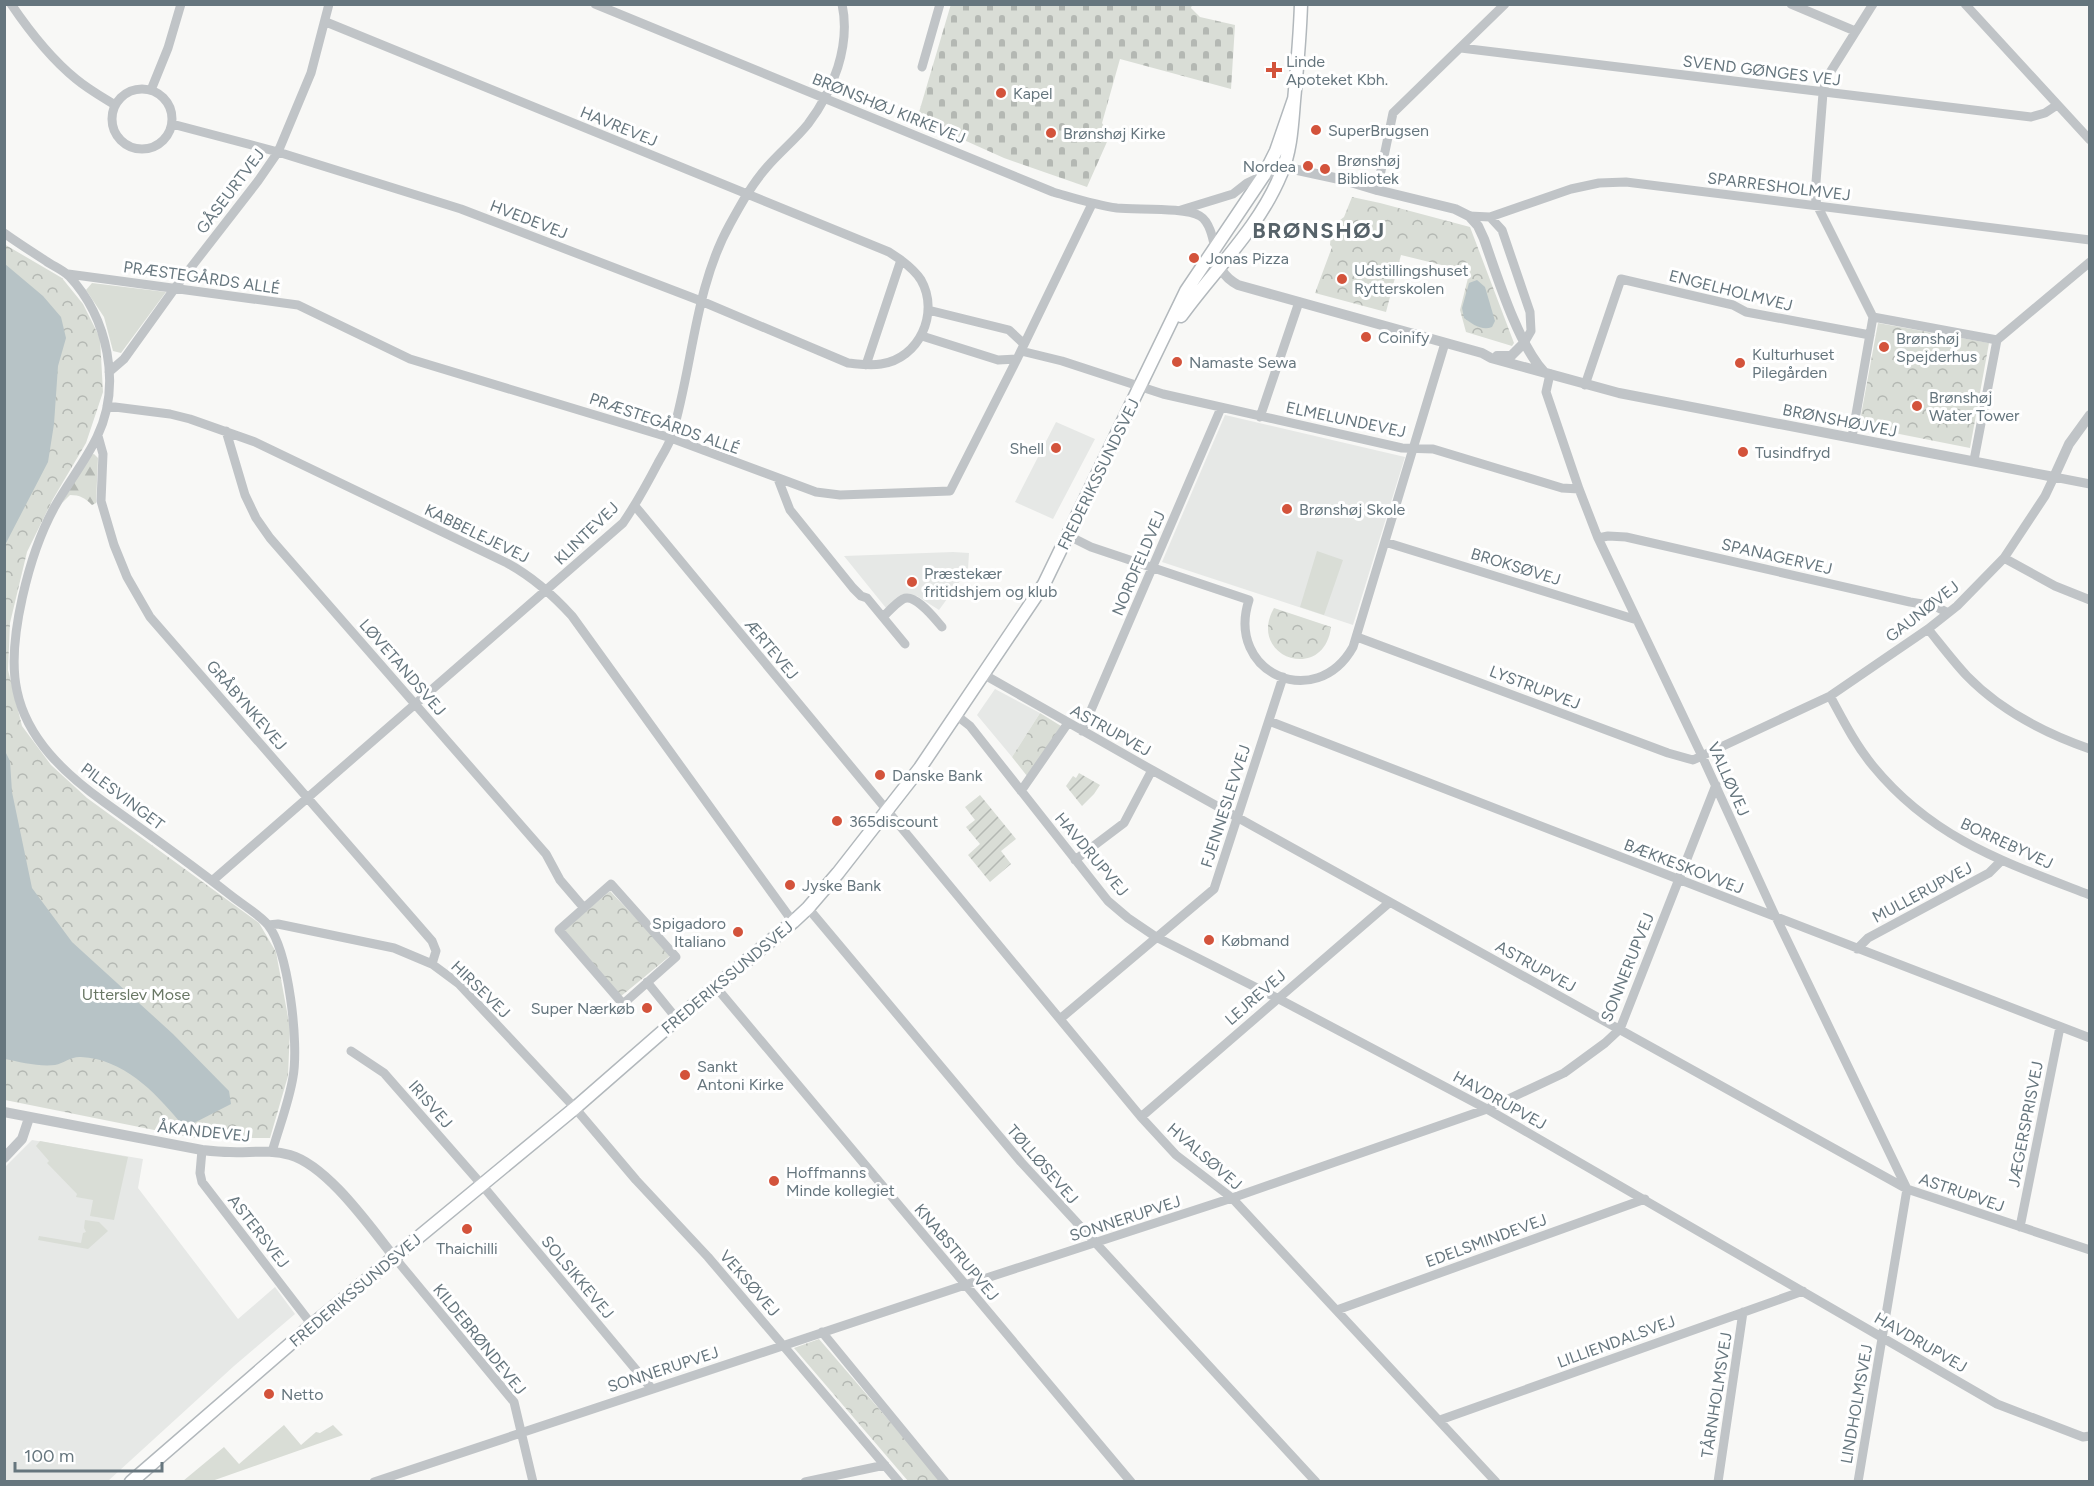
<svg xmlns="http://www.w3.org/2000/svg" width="2094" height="1486" font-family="Figtree,sans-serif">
<defs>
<pattern id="forest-firs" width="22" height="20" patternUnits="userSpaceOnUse" patternTransform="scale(1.5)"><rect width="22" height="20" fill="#d9ddd6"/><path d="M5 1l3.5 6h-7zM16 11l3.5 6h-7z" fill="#b4b8b3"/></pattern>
<pattern id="cemetery-stones" width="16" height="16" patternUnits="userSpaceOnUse" patternTransform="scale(1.5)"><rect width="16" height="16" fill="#d9ddd6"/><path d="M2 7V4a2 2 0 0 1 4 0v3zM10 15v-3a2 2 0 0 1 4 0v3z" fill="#b4b8b3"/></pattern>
<pattern id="park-crowns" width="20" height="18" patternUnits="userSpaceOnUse" patternTransform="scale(1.5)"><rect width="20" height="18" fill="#d9ddd6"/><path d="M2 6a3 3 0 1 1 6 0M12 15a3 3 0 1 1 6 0" fill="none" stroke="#b4b8b3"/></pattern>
<pattern id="garden-furrows" width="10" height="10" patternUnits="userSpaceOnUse" patternTransform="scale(1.5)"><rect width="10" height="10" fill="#d9ddd6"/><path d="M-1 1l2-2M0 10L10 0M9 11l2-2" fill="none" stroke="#b4b8b3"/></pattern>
</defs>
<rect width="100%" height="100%" fill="#f8f8f6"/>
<path fill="#e6e8e6" d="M1225 415 1405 457 1353 625 1162 562Z
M1056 422 1095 439 1053 519 1015 502Z
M953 552 969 553 968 570 939 610 917 596 905 594 886 608 844 556Z
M995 689 1040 713 1012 757 977 715Z
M32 1140 143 1159 138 1188 238 1319 275 1287 295 1314 234 1366 108 1481 5 1482V1167Z"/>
<path fill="#d9ddd6" d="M92 283 166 292 121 353 113 351 104 317 86 290Z
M1317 551 1343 560 1324 615 1300 607Z
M40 1141 128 1157 114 1220 90 1216 93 1200 76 1197 77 1194 47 1163 49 1161 36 1146Z
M85 1220 99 1222 108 1231 88 1249 38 1240 39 1236 81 1243 83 1233 86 1232 84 1228Z
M284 1425 301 1445 316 1432 320 1433 333 1425 343 1435 212 1481H183L224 1447 239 1464Z"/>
<path fill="url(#forest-firs)" d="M94 454 98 458 96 503 92 505C85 498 80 495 70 495L62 503 90 455Z"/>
<path fill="url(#cemetery-stones)" d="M951 4 1192 5 1191 8 1200 17 1235 25 1231 89 1120 59 1102 123 1110 135 1087 187 1004 158 917 119Z"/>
<path fill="url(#park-crowns)" d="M1352 197 1380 203 1470 227 1514 343 1512 346 1466 332 1460 310 1468 278 1464 271 1462 270 1401 255 1386 312 1315 293 1332 247 1330 245 1331 233 1335 224 1344 217Z
M4 244 62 278 83 304 100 338 103 392 86 443 53 499 27 552 10 623 8 670 22 726 51 765 87 798 259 923 276 952 290 1028 288 1076 270 1138H194L5 1100Z
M1878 323 1989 343 1970 448 1859 426Z
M1274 608 1331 627C1324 684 1246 657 1274 608Z
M1040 713 1061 726 1027 776 1012 757Z
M610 891 671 955 620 997 564 930Z
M819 1339 941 1481H908L794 1348Z"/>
<path fill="url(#garden-furrows)" d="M1079 773 1100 785 1094 794 1082 806 1066 786 1073 776 1076 778Z
M980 795 1016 839 1001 851 1011 864 990 882 968 855 980 844 966 827 975 820 965 807Z"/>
<path fill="#b7c3c6" d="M5 264 43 296 61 317 66 338 58 366 54 424 48 462 5 545Z
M1477 280 1485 287 1495 321 1492 327C1482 331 1472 324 1464 318L1462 308 1469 283Z
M4 749 10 761 12 792 32 888 72 942 173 1034 229 1091 231 1104 194 1123 179 1121C154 1091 123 1059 81 1057 72 1056 64 1063 55 1065 39 1067 20 1062 5 1059Z"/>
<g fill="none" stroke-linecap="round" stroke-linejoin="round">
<g stroke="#b2b8bc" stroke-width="15">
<path id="secondary" d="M1181 316C1214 270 1259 228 1281 174 1291 151 1292 125 1294 101 1297 69 1300 37 1301 4
M131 1482 312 1325 575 1108 677 1019 793 922 808 908 838 873 920 768 1044 584 1186 291 1264 175 1276 151 1294 99"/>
</g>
<path stroke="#c0c4c7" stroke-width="9" d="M11 4C30 32 50 58 76 79 88 89 102 97 115 105
M595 4 1053 192C1074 198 1095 205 1117 208 1136 210 1186 207 1200 216 1210 222 1213 239 1215 249
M1791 4 1855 31
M1965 4 2090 140
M326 22 889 252 901 260
M1461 48 2031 117 2045 113 2057 105
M922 67 940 4
M112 119a30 30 0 1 1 60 0a30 30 0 1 1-60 0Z
M151 90 168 48 181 4
M172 124 278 152 461 209 701 301 848 363C859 364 870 366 881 364 919 359 940 313 921 280 916 272 909 266 901 260L866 365
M1377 190 1393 113 1505 4
M1181 210 1233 194 1247 183 1262 176
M1469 216 1490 217 1571 189 1599 183 1626 182 2090 240
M1490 217 1502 230 1530 312 1531 331 1524 343
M4 233C18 243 32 252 46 261 53 266 63 270 69 276 108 318 122 385 97 437 85 462 67 484 54 508 30 552 6 641 17 691 27 739 65 774 104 802 146 832 188 862 229 894 240 903 260 915 268 925 289 952 299 1044 293 1077 289 1102 279 1127 272 1152
M68 274 298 305 410 359 671 438 816 492 840 495 950 491 1017 359 1092 204
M928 310 1009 330 1024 344
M1873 317 1997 340
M922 336 998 360 1017 359
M1021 351 1062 361 1163 394 1402 448 1433 449 1562 488 1579 489
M109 372 124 359 175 288 258 181 278 152 311 73 329 4
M1550 374 1546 392 1579 489 1598 538 1702 756 1773 911 1907 1189 1858 1482
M1585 385 1621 279 1733 305 1746 312 1870 335
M107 406 170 414 190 419 255 442 507 563C533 577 552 594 572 616L793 922
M1260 417 1299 302
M226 431 245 495 256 518 270 538 546 854 560 880 584 908
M98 436 103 454 101 501 114 545 127 577 150 617 432 941 436 951 432 964
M1852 437 1873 317 1817 205 1815 195 1823 93 1826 79 1873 4
M1974 460 1997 340 2090 262
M778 479 790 510 853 588 861 596 867 598 905 644
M635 506 1141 1117 1176 1155 1232 1198 1496 1482
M1069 536 1091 547 1249 600C1225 673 1316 713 1353 647L1445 343
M1598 538 1608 536 1626 537 1910 602 1935 606 1948 613
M1385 542 1637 620
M2004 558 2055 586 2090 600
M884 616C889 611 896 603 903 599 915 593 934 618 942 627
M1928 629C1941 645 1953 661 1967 676 2001 711 2044 733 2090 749
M1357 637 1668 753 1693 760 1830 696 1928 629 1957 606 2004 558 2045 496 2054 477 2090 484
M983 674 1152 770 1907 1189 2090 1250
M1830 696C1843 720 1855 744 1873 766 1933 839 2004 862 2090 895
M956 715 970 726 1108 901 1128 918 1156 937 1277 998 1487 1109 1997 1404 2083 1437 2090 1436
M1269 721 2090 1038
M1082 731 1221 408
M1021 791 1068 723
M1075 860 1124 823 1152 770
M212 881 623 523C636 504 647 484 658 463 663 454 669 445 672 435 693 366 694 289 730 224 741 204 752 184 767 167 780 152 796 139 808 124 833 91 851 46 842 4
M611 884 676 957 623 1004 559 930Z
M808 908 1021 1162 1316 1482
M268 925 278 924 394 948 432 964 459 984 575 1108 636 1180 708 1257 899 1482
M1857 949 1868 938 1989 873 2001 861
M647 982 677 1019
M715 986 1131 1482
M1060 1019 1214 889 1283 677
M351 1051 384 1073 482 1185 652 1389
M1141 1117 1390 902
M202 1150 200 1173 202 1182 312 1325
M2020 1227 2060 1027
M395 1258 514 1402 533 1482
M1337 1310 1645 1199
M822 1332 945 1482
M1440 1420 1803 1291
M374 1482 965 1285 1232 1198 1487 1109 1564 1073 1605 1043 1620 1029 1716 785
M805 1482 885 1465
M1718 1482 1743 1312"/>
<path stroke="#c0c4c7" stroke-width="10" d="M1264 175 1293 169 1344 180 1377 190 1455 209 1469 216 1478 226 1484 239C1497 276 1518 344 1544 372
M1215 249C1218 266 1222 276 1238 285L1439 341 1482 353 1491 358 1619 393 2054 477 2069 444 2090 415
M1497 356H1511L1524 343
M4 1112 202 1150C211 1151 220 1152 230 1152 249 1153 270 1149 290 1155 328 1166 370 1227 395 1258
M4 1158 22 1139 29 1118"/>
<use href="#secondary" stroke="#fff" stroke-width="12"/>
</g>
<g fill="#d3533b" stroke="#fff" stroke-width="2">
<path d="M1271 61h6v6h6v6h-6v6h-6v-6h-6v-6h6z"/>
<circle cx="1001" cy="93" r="6"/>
<circle cx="1316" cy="130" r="6"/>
<circle cx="1051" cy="133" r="6"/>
<circle cx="1308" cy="166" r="6"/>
<circle cx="1325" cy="169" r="6"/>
<circle cx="1194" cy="258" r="6"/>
<circle cx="1342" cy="279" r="6"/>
<circle cx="1366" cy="337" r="6"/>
<circle cx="1884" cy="347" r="6"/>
<circle cx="1177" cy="362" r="6"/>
<circle cx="1740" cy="363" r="6"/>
<circle cx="1917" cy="406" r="6"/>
<circle cx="1056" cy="448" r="6"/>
<circle cx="1743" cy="452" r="6"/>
<circle cx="1287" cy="509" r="6"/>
<circle cx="912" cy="582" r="6"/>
<circle cx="880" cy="775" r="6"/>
<circle cx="837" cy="821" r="6"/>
<circle cx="790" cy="885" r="6"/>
<circle cx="738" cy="932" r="6"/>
<circle cx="1209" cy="940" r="6"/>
<circle cx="647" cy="1008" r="6"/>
<circle cx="685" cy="1075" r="6"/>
<circle cx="774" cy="1181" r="6"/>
<circle cx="467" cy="1229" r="6"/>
<circle cx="269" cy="1394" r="6"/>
</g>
<g text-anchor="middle" stroke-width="6" stroke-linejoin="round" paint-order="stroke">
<g font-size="16" fill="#66767e" stroke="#fff" text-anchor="start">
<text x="1286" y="67">Linde<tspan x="1286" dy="18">Apoteket Kbh.</tspan></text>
<text x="1013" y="99">Kapel</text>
<text x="1328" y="136">SuperBrugsen</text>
<text x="1063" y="139">Brønshøj Kirke</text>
<text x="1337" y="166">Brønshøj<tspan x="1337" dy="18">Bibliotek</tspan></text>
<text x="1296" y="172" text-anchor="end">Nordea</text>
<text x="1206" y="264">Jonas Pizza</text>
<text x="1354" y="276">Udstillingshuset<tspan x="1354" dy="18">Rytterskolen</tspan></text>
<text x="1378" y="343">Coinify</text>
<text x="1896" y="344">Brønshøj<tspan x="1896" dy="18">Spejderhus</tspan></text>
<text x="1752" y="360">Kulturhuset<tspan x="1752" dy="18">Pilegården</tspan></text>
<text x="1189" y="368">Namaste Sewa</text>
<text x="1929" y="403">Brønshøj<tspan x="1929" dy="18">Water Tower</tspan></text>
<text x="1044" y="454" text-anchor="end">Shell</text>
<text x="1755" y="458">Tusindfryd</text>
<text x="1299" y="515">Brønshøj Skole</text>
<text x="924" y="579">Præstekær<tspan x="924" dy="18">fritidshjem og klub</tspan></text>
<text x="892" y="781">Danske Bank</text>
<text x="849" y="827">365discount</text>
<text x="802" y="891">Jyske Bank</text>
<text x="726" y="929" text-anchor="end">Spigadoro<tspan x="726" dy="18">Italiano</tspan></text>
<text x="1221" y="946">Købmand</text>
<text x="635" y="1014" text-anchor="end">Super Nærkøb</text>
<text x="697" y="1072">Sankt<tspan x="697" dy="18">Antoni Kirke</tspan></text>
<text x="786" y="1178">Hoffmanns<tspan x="786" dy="18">Minde kollegiet</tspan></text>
<text x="467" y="1254" text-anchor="middle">Thaichilli</text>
<text x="281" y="1400">Netto</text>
</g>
<g font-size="16" fill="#66767e" stroke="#fff">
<text transform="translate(1762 70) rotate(7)" y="6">SVEND GØNGES VEJ</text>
<text transform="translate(889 108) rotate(22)" y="6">BRØNSHØJ KIRKEVEJ</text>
<text transform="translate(619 126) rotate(22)" y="6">HAVREVEJ</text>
<text transform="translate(1779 186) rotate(7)" y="6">SPARRESHOLMVEJ</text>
<text transform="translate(230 191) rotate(-53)" y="6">GÅSEURTVEJ</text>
<text transform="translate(529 219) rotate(21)" y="6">HVEDEVEJ</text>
<text transform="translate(202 277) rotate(8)" y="6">PRÆSTEGÅRDS ALLÉ</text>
<text transform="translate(1731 290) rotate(14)" y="6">ENGELHOLMVEJ</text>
<text transform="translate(1346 419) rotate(12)" y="6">ELMELUNDEVEJ</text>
<text transform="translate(1840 420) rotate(11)" y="6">BRØNSHØJVEJ</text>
<text transform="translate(665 423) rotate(19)" y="6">PRÆSTEGÅRDS ALLÉ</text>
<text transform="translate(1098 474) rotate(-64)" y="6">FREDERIKSSUNDSVEJ</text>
<text transform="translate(477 533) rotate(26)" y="6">KABBELEJEVEJ</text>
<text transform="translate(586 533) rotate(-44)" y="6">KLINTEVEJ</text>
<text transform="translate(1777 556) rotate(13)" y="6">SPANAGERVEJ</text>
<text transform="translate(1138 563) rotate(-67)" y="6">NORDFELDVEJ</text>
<text transform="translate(1516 566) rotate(17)" y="6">BROKSØVEJ</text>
<text transform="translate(1922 611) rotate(-38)" y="6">GAUNØVEJ</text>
<text transform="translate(772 649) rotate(50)" y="6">ÆRTEVEJ</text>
<text transform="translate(403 667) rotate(49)" y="6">LØVETANDSVEJ</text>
<text transform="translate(1535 687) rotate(21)" y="6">LYSTRUPVEJ</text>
<text transform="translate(247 705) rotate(49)" y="6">GRÅBYNKEVEJ</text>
<text transform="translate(1111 730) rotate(29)" y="6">ASTRUPVEJ</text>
<text transform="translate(1729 779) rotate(66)" y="6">VALLØVEJ</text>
<text transform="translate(123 796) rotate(37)" y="6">PILESVINGET</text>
<text transform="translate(1225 806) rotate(-72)" y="6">FJENNESLEVVEJ</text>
<text transform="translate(2007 843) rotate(25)" y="6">BORREBYVEJ</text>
<text transform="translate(1092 854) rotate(50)" y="6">HAVDRUPVEJ</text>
<text transform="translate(1684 866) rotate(21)" y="6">BÆKKESKOVVEJ</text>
<text transform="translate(1922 892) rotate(-28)" y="6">MULLERUPVEJ</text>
<text transform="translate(1536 966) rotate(29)" y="6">ASTRUPVEJ</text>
<text transform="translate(1627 967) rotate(-68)" y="6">SONNERUPVEJ</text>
<text transform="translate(727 977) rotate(-40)" y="6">FREDERIKSSUNDSVEJ</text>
<text transform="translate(481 989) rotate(44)" y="6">HIRSEVEJ</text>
<text transform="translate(1255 997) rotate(-41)" y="6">LEJREVEJ</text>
<text transform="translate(1500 1100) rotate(29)" y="6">HAVDRUPVEJ</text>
<text transform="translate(431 1104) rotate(49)" y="6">IRISVEJ</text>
<text transform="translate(2025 1124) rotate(-79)" y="6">JÆGERSPRISVEJ</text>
<text transform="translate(204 1131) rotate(6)" y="6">ÅKANDEVEJ</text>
<text transform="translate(1205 1156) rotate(41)" y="6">HVALSØVEJ</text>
<text transform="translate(1043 1164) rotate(49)" y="6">TØLLØSEVEJ</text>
<text transform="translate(1962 1192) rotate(19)" y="6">ASTRUPVEJ</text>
<text transform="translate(1125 1218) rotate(-18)" y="6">SONNERUPVEJ</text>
<text transform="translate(259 1231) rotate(52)" y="6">ASTERSVEJ</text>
<text transform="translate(1486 1240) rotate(-20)" y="6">EDELSMINDEVEJ</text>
<text transform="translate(957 1252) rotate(50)" y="6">KNABSTRUPVEJ</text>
<text transform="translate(578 1277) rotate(50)" y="6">SOLSIKKEVEJ</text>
<text transform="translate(750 1283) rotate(49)" y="6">VEKSØVEJ</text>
<text transform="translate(355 1290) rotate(-40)" y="6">FREDERIKSSUNDSVEJ</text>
<text transform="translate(480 1339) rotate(51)" y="6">KILDEBRØNDEVEJ</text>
<text transform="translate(1616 1341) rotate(-20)" y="6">LILLIENDALSVEJ</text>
<text transform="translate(1921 1342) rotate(30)" y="6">HAVDRUPVEJ</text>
<text transform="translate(663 1369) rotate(-18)" y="6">SONNERUPVEJ</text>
<text transform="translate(1716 1395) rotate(-81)" y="6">TÅRNHOLMSVEJ</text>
<text transform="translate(1856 1404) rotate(-80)" y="6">LINDHOLMSVEJ</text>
</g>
<g font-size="16" fill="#697764" stroke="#fff">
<text x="136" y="1000">Utterslev Mose</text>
</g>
<g font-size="22" font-weight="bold" letter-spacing="1.5" fill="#57636a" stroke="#fff">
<text x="1319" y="238">BRØNSHØJ</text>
</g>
</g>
<rect width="2094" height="1486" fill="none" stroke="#66767e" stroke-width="12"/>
<path d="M15 1462v9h147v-9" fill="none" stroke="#66767e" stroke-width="3"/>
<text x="24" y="1462" font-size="18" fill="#66767e" stroke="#ffffff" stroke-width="4.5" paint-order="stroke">100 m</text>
</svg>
